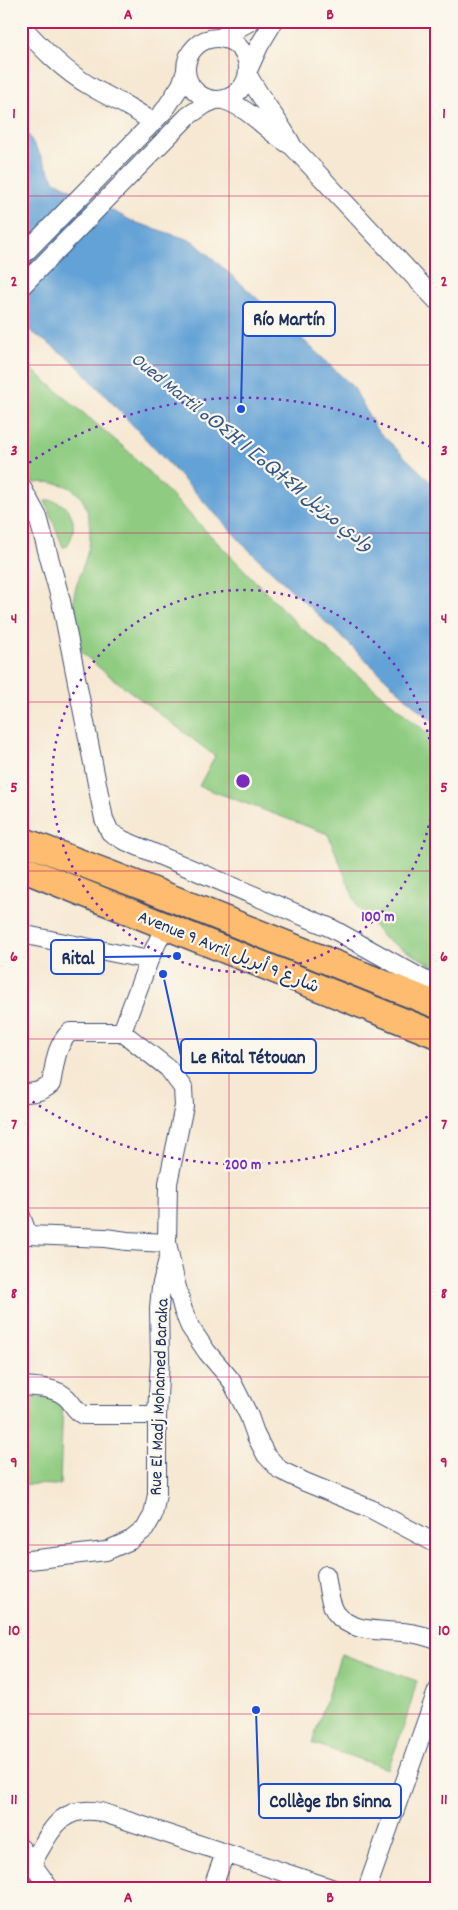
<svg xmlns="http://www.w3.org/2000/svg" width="458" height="1910" font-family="Dekko,'Playpen Sans Arabic','Noto Sans Tifinagh',sans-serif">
<rect width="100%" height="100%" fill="#fbf7ec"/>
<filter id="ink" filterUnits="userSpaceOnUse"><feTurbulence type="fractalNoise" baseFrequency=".02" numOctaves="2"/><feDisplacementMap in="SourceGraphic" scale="10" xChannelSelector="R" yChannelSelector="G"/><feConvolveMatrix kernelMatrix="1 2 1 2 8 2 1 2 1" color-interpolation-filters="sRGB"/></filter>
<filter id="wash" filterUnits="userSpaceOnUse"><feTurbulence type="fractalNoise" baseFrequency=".0096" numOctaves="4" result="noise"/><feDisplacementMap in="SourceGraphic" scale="20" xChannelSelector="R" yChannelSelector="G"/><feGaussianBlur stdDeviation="1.12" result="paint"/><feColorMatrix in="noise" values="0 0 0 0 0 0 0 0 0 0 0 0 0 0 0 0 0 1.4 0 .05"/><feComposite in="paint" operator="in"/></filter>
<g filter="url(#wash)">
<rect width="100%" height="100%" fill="#f6e8d2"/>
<path fill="#8fcc81" stroke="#557e70" d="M21 360 128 451 300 627 437 741V968L385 939 358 908 328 834 199 786 215 756 102 670 81 652C78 637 73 621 73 606 73 587 84 568 88 550 91 540 90 529 89 519 84 487 62 480 33 483L21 465Z
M48 500C73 502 80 527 67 546L63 547 45 501Z
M21 1397 63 1398 60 1485 21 1484Z
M341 1654 417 1681 405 1723 388 1769 312 1743Z"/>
<path fill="#64a2d6" stroke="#40689a" d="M21 128 25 129 55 181 134 222 193 241 296 333 354 388 376 429 437 488V724L419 710 248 549 74 362 21 324Z"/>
</g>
<g filter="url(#ink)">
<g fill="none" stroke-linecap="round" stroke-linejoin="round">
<g stroke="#3c4b6f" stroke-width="20">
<path id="minor" d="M21 25C42 49 63 70 90 86 111 99 134 107 153 123
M220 38 251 21
M186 69a31 31 0 1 1 62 0a31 31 0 1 1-62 0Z
M249 68 259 46 274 21
M248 75C261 100 280 121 293 147L437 301
M223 100C251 108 267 133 292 146
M21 257 164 111 181 85 186 71
M21 287 188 116 206 104 215 100
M21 486 38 517 61 601 104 819 110 832 123 840 331 928 437 987
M165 926 149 960 122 1032 168 1068 183 1088 184 1106 168 1183 167 1243 175 1280 183 1310 190 1327 207 1352 231 1380 249 1416 256 1436 266 1455 280 1470 305 1482 371 1509 437 1544
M21 934 149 960
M21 1093C33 1093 42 1092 51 1084 55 1065 55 1046 70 1032H122
M21 1216 28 1235 105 1238 127 1241 167 1243
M21 1386C36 1387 56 1387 67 1398 73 1404 75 1411 83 1415H157
M21 1561 106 1551 131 1540 145 1529 153 1515 157 1494V1415L160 1359 159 1308 161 1287 168 1259
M326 1575C328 1587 329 1602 336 1613 352 1635 387 1629 410 1633 419 1634 428 1637 437 1640
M21 1848 50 1889
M32 1863C51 1832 59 1804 101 1812L334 1889
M212 1889 224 1856 227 1854
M367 1889 437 1691"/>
</g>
<g stroke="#3c4b6f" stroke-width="29">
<path id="highway" d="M21 840 149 889 437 1005
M21 868 437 1035"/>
</g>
<use href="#minor" stroke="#fff" stroke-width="18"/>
<use href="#highway" stroke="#fdbc70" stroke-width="26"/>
</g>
</g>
<path fill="none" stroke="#c2185b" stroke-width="1" stroke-opacity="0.55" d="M229 21V1889M21 196H437M21 365H437M21 533H437M21 702H437M21 871H437M21 1039H437M21 1208H437M21 1377H437M21 1545H437M21 1714H437"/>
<g fill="none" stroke="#7b2cbf" stroke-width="2.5" stroke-dasharray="2.5 5">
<circle cx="243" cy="781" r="191"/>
<path d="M434 1113A383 383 0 0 1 23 1095M23 467A383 383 0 0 1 434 449"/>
</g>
<g text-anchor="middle" stroke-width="4.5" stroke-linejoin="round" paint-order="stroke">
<g font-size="18" fill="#1b2f5e" stroke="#fbf7ec">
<text transform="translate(229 951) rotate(22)" y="6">Avenue 9 Avril شارع 9 أبريل</text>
<text transform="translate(158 1397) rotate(-88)" y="6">Rue El Madj Mohamed Baraka</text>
</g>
<g font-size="19" font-style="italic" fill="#355788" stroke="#fbf7ec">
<text transform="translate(253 451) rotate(39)" y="7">Oued Martil ⴰⵙⵉⴼ ⵏ ⵎⴰⵕⵜⵉⵍ وادي مرتيل</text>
</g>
</g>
<circle cx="243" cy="781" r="8" fill="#7b2cbf" stroke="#fbf7ec" stroke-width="2.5"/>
<g font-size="15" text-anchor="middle" font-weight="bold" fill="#7b2cbf" stroke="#fbf7ec" stroke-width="4.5" stroke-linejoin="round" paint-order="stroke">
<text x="378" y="921">100 m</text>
<text x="243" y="1169">200 m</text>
</g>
<path fill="none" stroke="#1d4ed8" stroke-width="2" d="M241 409L243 319M177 956L104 957M163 974L181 1056M256 1710L259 1801"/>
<g fill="#1d4ed8" stroke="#fbf7ec" stroke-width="2">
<circle cx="241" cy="409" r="5"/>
<circle cx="177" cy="956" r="5"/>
<circle cx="163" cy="974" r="5"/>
<circle cx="256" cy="1710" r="5"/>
</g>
<g fill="#fbf7ec" stroke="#1d4ed8" stroke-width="2">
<rect x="243" y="302" width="92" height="34" rx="5"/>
<rect x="51" y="940" width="53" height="34" rx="5"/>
<rect x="181" y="1039" width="135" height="34" rx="5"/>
<rect x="259" y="1784" width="142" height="34" rx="5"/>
</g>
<g font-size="19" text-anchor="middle" font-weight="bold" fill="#1b2f5e">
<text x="289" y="325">Río Martín</text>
<text x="78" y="964">Rital</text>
<text x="248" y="1063">Le Rital Tétouan</text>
<text x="330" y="1807">Collège Ibn Sinna</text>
</g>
<rect width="458" height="1910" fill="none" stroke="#fbf7ec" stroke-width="55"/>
<rect x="28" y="28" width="402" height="1854" fill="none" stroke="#c2185b" stroke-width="2"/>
<g font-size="16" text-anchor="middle" font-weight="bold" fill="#c2185b">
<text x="128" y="19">A</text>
<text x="330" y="19">B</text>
<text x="14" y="118">1</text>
<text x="444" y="118">1</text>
<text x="14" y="286">2</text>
<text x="444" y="286">2</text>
<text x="14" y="455">3</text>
<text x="444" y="455">3</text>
<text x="14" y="623">4</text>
<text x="444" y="623">4</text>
<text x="14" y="792">5</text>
<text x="444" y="792">5</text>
<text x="14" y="961">6</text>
<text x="444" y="961">6</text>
<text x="14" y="1129">7</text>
<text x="444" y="1129">7</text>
<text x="14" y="1298">8</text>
<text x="444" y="1298">8</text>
<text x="14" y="1467">9</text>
<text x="444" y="1467">9</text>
<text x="14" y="1635">10</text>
<text x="444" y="1635">10</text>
<text x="14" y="1804">11</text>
<text x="444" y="1804">11</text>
<text x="128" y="1902">A</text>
<text x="330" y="1902">B</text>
</g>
</svg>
